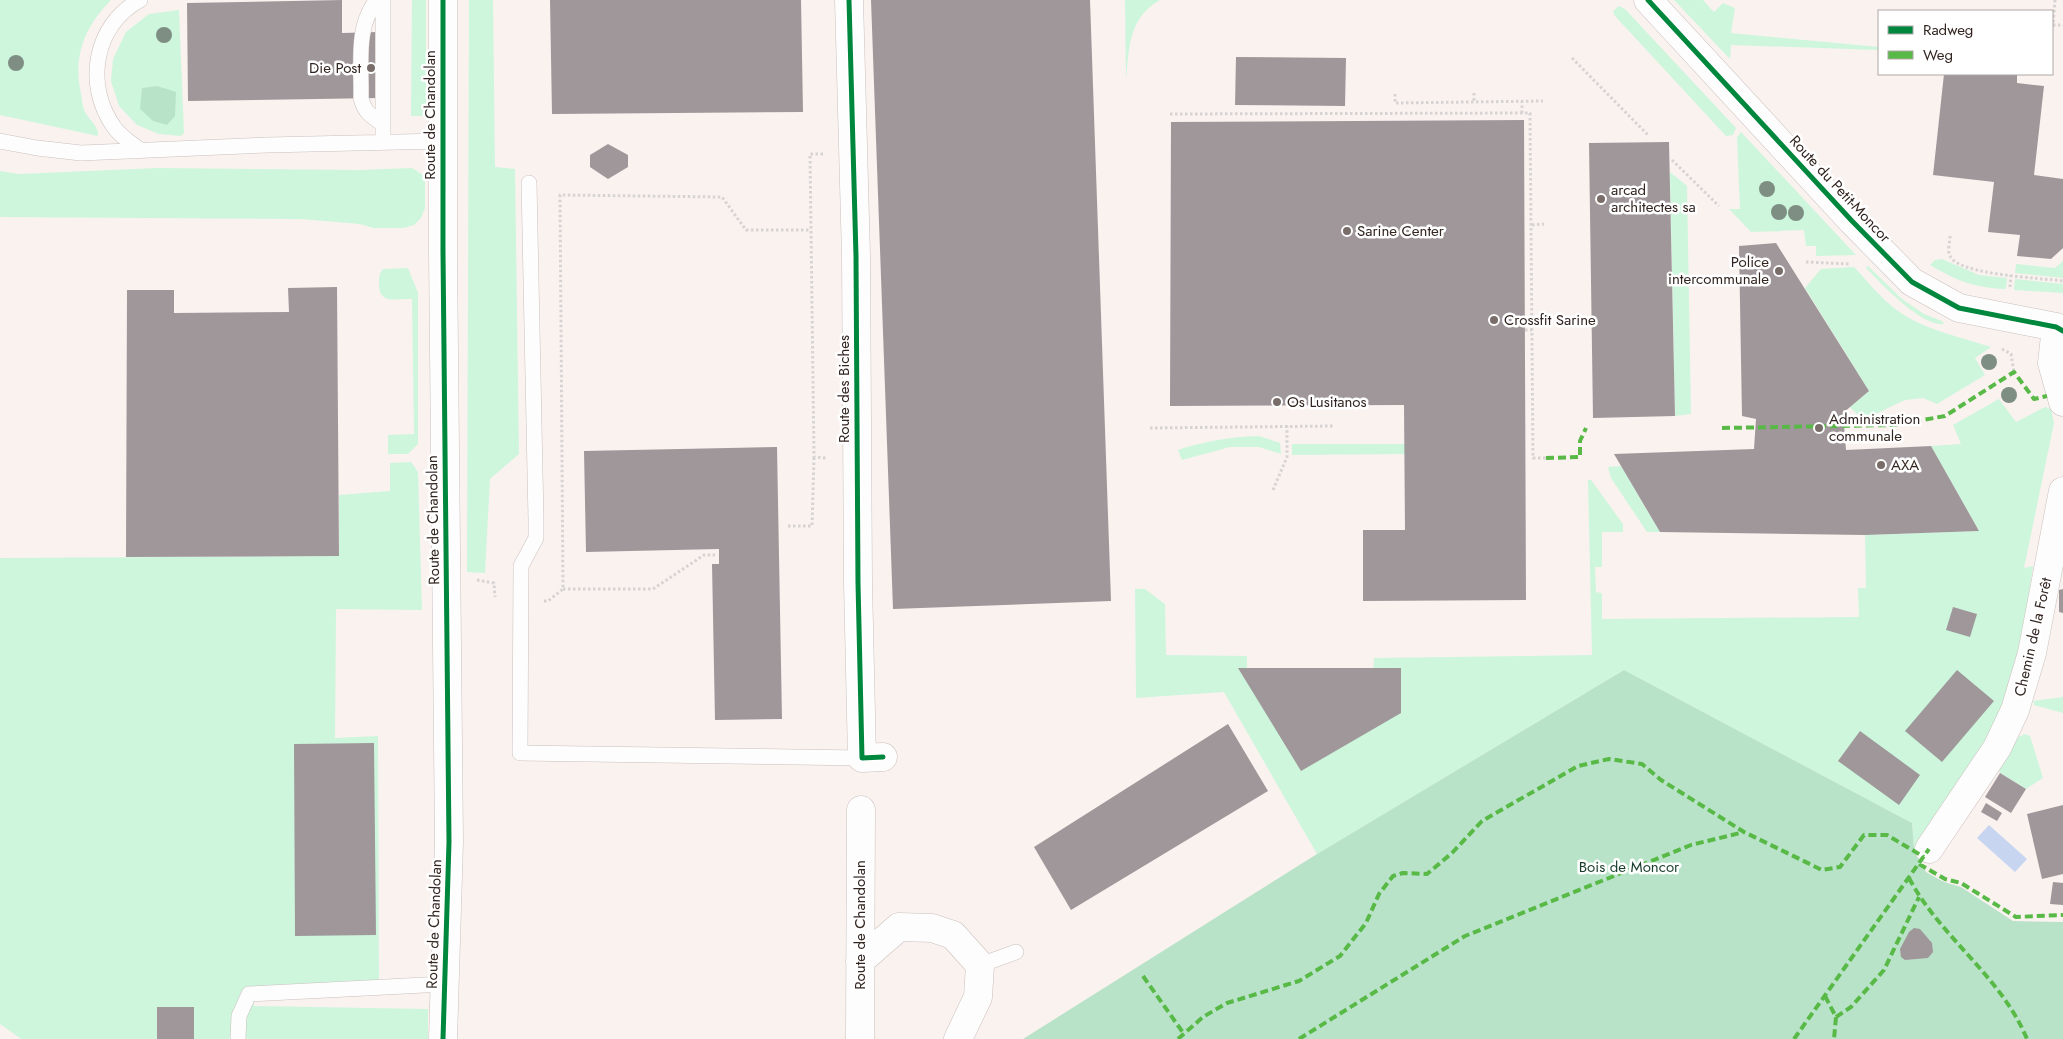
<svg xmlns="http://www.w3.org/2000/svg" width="2063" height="1039" font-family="Jost,sans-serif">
<rect width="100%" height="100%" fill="#faf2ef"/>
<path fill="#cdf6dd" d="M0 0H111C84 28 73 56 81 94 82 99 82 105 84 110 88 119 99 126 98 136L0 115Z
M412 0H426V113L423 116H411Z
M469 0H493L495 167 515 169 519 454 490 479 485 573 467 572Z
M1125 0H1160C1128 18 1129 49 1126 81Z
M1674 0H1703L1714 12 1723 3 1735 8 1731 33 1879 47V50L1731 45 1730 59Z
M1619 6 1625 9 1736 128 1733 135 1726 136 1615 16 1613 11Z
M179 10 184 133 181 136 159 134 137 125 119 106 111 81 113 59 126 32 149 14Z
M1741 132 1856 255 1816 256V246H1806L1804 230 1751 232 1729 209H1740L1737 137Z
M158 168 360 170 412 168 425 176V208L421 218 414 225 403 228H373L360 224 301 219 0 217V171L19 174Z
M1670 172 1687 186 1691 414 1675 416Z
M1942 259 1979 275 2007 278 2006 289C1978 289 1954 280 1930 265L1935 260Z
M2063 261V278L2015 273 2016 264 2055 268Z
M1868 266 1902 299 1924 314 1942 321 1944 324C1921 327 1881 283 1866 268Z
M1854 267C1869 283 1883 301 1901 313 1928 331 1961 337 1991 347L1975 358 1985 375 1937 404 1923 398 1905 400 1863 420 1850 407 1869 391 1805 288 1821 269Z
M408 268 418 293V444L408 454H388V435L414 434 412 299C398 298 379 306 379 284 379 277 379 274 383 269Z
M2015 279 2063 284V293L2014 290Z
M1999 399 2016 422 2045 407 2051 409 2054 423 2024 568 2033 566 2021 649 1999 725 1914 848 1912 823 1624 670 1317 854 1224 692 1136 698 1135 589H1145L1165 604 1166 655 1247 656V678L1373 677 1374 658 1592 655 1588 480H1591L1623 524V532H1602V567H1595L1596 592 1602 593V619L1859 617 1858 588H1866L1865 535 1979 531 1931 446 1961 444 1953 425Z
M1259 436 1280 443 1281 454 1259 447H1230L1182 460 1178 450C1205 441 1230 437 1259 436Z
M1292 444H1405V454L1292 455Z
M411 462 418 472 422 610 336 609 335 738 378 736 379 985 254 989V1006L428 1009V1039H21L0 1024V558L339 556V495L390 491V463Z
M1621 466 1660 532H1647L1611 478 1608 467Z
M2063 697V713L2034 705 2033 701Z
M2025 734 2030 736 2043 778 2026 789 2000 773 1998 768 2018 737Z"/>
<path fill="#b9e3c9" d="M157 86 176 92 175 116 167 125 153 121 140 109 142 88Z
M1624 670 1912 823 1914 848 1926 872 1944 882 1961 887 2013 921 2063 922V1039H1023L1317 854Z"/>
<path fill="#c7d5f1" d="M1989 825 2027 859 2015 872 1977 838Z"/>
<path fill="#9f979a" d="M342 0V33L378 32 379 98 188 101 187 3Z
M550 0H801L803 112 552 114Z
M871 0H1090L1111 601 893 609Z
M1236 57 1346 58 1345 106 1235 105Z
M1944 74H2017V83L2044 86 2034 175 2063 179V248L2051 259 2017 256 2020 235 1988 232 1994 182 1933 175Z
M1524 120 1526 600 1363 601V530H1405L1404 405 1170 406 1171 122Z
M1669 142 1675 416 1593 418 1589 143Z
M608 144 628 155V167L608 179 590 167V155Z
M1776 243 1869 391 1843 413 1846 450 1931 446 1979 531 1865 535 1660 532 1614 454 1754 449 1756 419 1742 416 1739 246Z
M337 287 339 556 126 557 127 290H174V313L289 312 288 288Z
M777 447 782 719 715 720 712 564H719V549L586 552 584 451Z
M2063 589V613L2059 612V590Z
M1953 607 1977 614 1970 637 1946 630Z
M1238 668H1401V713L1301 771Z
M1957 670 1994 701 1942 762 1905 731Z
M1228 724 1268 791 1071 910 1034 847Z
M1860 731 1920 775 1899 805 1838 761Z
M374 743 376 935 295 936 294 744Z
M2000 773 2026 789 2011 813 1985 797Z
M1986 803 2002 813 1997 821 1981 812Z
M2063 805V874L2042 879 2027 814Z
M2053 882 2063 883V905L2050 904Z
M1914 928 1920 929 1932 943 1933 952 1928 958 1905 960 1901 957 1900 949 1909 932Z
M157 1007H194V1039H157Z"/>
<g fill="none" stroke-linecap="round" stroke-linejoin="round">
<g stroke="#cac0bd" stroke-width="16">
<path id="service" d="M377 0C355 26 362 66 361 98 364 112 372 117 383 124
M383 0V142
M0 141 37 148 81 153 267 145 443 141
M140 150C131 143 121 137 114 127 84 85 94 25 140 0
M529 183 536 520V538L521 566 520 753 862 758
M980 965 1016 952
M238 1039 239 1016 249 994 444 984"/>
</g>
<g stroke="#cac0bd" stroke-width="29">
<path id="minor" d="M849 0 856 256 858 583 862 758 883 757
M1648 0 1852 221 1912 282 1959 308 2056 327 2063 331
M2056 327 2052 363 2063 402
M1929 849 1997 748 2015 710 2032 653 2063 491
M860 961 899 927 932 928 953 935 980 965 978 997 958 1039
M443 1039 449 842 443 252V0
M860 1039 861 810"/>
</g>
<path stroke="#d6d3d3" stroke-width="3" stroke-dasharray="2.5 2.5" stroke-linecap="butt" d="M2055 0 2053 25H2063
M1572 58 1648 135
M1474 93V102
M1395 94V103L1543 101
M1522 113V101
M1170 114 1530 113 1533 458H1546
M823 154H810L814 457 827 458
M1672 160 1719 206
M1532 225 1544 224
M1950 236C1950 242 1947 251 1950 256 1958 275 2042 278 2063 281
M1806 262 1850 264
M2010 287 2011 275
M1525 330H1532
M2002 349 2011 354 2014 372
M1150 428 1333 426
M1273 490 1287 457V426
M788 526H812L814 457
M477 580 494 583 495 597
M563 589H653L704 555H715
M544 601H548L563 589 560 195 722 197 746 230H811"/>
<use href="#service" stroke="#fefdfd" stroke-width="15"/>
<use href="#minor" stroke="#fefdfd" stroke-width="28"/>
<path stroke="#58b947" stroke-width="4" stroke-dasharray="8 4" stroke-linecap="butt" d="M1722 428 1895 425 1945 416 2014 372 2034 399 2047 396
M1546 458 1580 457V441L1586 428
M1919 864 1945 879 1961 883 2016 917 2063 915
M1909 878C1940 937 2001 976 2027 1039
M1143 976 1184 1034
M1825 996 1836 1017 1834 1039
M1836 1017 1851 1007 1884 970 1919 897
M1178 1039 1203 1017 1227 1003 1299 981 1340 956 1366 923 1379 894 1393 876 1403 873 1427 874 1452 853 1482 821 1578 766 1609 759 1642 764 1661 780 1744 832 1822 870 1840 867 1864 835H1887L1924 857
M1299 1039 1465 936 1691 845 1744 832
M1794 1039 1929 849"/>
<g stroke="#fff" stroke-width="8">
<path id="cycleway" d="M849 0 856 256 858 583 862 758 883 757
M1648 0 1852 221 1912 282 1959 308 2056 327 2063 331
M443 1039 449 842 443 252V0"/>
</g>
<use href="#cycleway" stroke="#00873e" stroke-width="5"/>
</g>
<g fill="#7e8e83">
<circle cx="164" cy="35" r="8"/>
<circle cx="16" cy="63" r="8"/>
<circle cx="1767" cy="189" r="8"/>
<circle cx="1779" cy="212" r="8"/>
<circle cx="1796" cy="213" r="8"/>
<circle cx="1989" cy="362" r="8"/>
<circle cx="2009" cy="395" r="8"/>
</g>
<g fill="#786d68" stroke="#fff" stroke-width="2">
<circle cx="371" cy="68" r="5"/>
<circle cx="1601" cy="199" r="5"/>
<circle cx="1347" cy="231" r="5"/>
<circle cx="1779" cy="271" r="5"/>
<circle cx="1494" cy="320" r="5"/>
<circle cx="1277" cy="402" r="5"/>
<circle cx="1819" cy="428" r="5"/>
<circle cx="1881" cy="465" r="5"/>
</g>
<g text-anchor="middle" stroke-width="5" stroke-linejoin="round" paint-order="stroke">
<g font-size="15" fill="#322520" stroke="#fff" text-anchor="start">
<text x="361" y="73" text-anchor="end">Die Post</text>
<text x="1611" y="195">arcad<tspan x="1611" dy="17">architectes sa</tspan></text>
<text x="1357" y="236">Sarine Center</text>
<text x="1769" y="267" text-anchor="end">Police<tspan x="1769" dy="17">intercommunale</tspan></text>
<text x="1504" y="325">Crossfit Sarine</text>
<text x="1287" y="407">Os Lusitanos</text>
<text x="1829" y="424">Administration<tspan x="1829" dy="17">communale</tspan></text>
<text x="1891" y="470">AXA</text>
</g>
<g font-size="15" fill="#322520" stroke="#fff">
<text transform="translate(430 115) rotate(-90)" y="5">Route de Chandolan</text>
<text transform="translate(1840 189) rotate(47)" y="5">Route du Petit-Moncor</text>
<text transform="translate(844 389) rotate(-90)" y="5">Route des Biches</text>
<text transform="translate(433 520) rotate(-91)" y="5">Route de Chandolan</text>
<text transform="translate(2033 637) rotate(-77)" y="5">Chemin de la Forêt</text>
<text transform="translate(434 924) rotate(-88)" y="5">Route de Chandolan</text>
<text transform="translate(860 925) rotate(-90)" y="5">Route de Chandolan</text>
</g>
<g font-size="15" fill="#183d2b" stroke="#fff">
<text x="1629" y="872">Bois de Moncor</text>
</g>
</g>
<rect x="1878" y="10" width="175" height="65" fill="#ffffff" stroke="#ada8a6"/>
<rect x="1888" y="26" width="25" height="8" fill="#00873e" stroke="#ada8a6"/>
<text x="1923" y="35" font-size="15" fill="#322520">Radweg</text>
<rect x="1888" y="51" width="25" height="8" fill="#58b947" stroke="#ada8a6"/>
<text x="1923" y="60" font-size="15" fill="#322520">Weg</text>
</svg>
